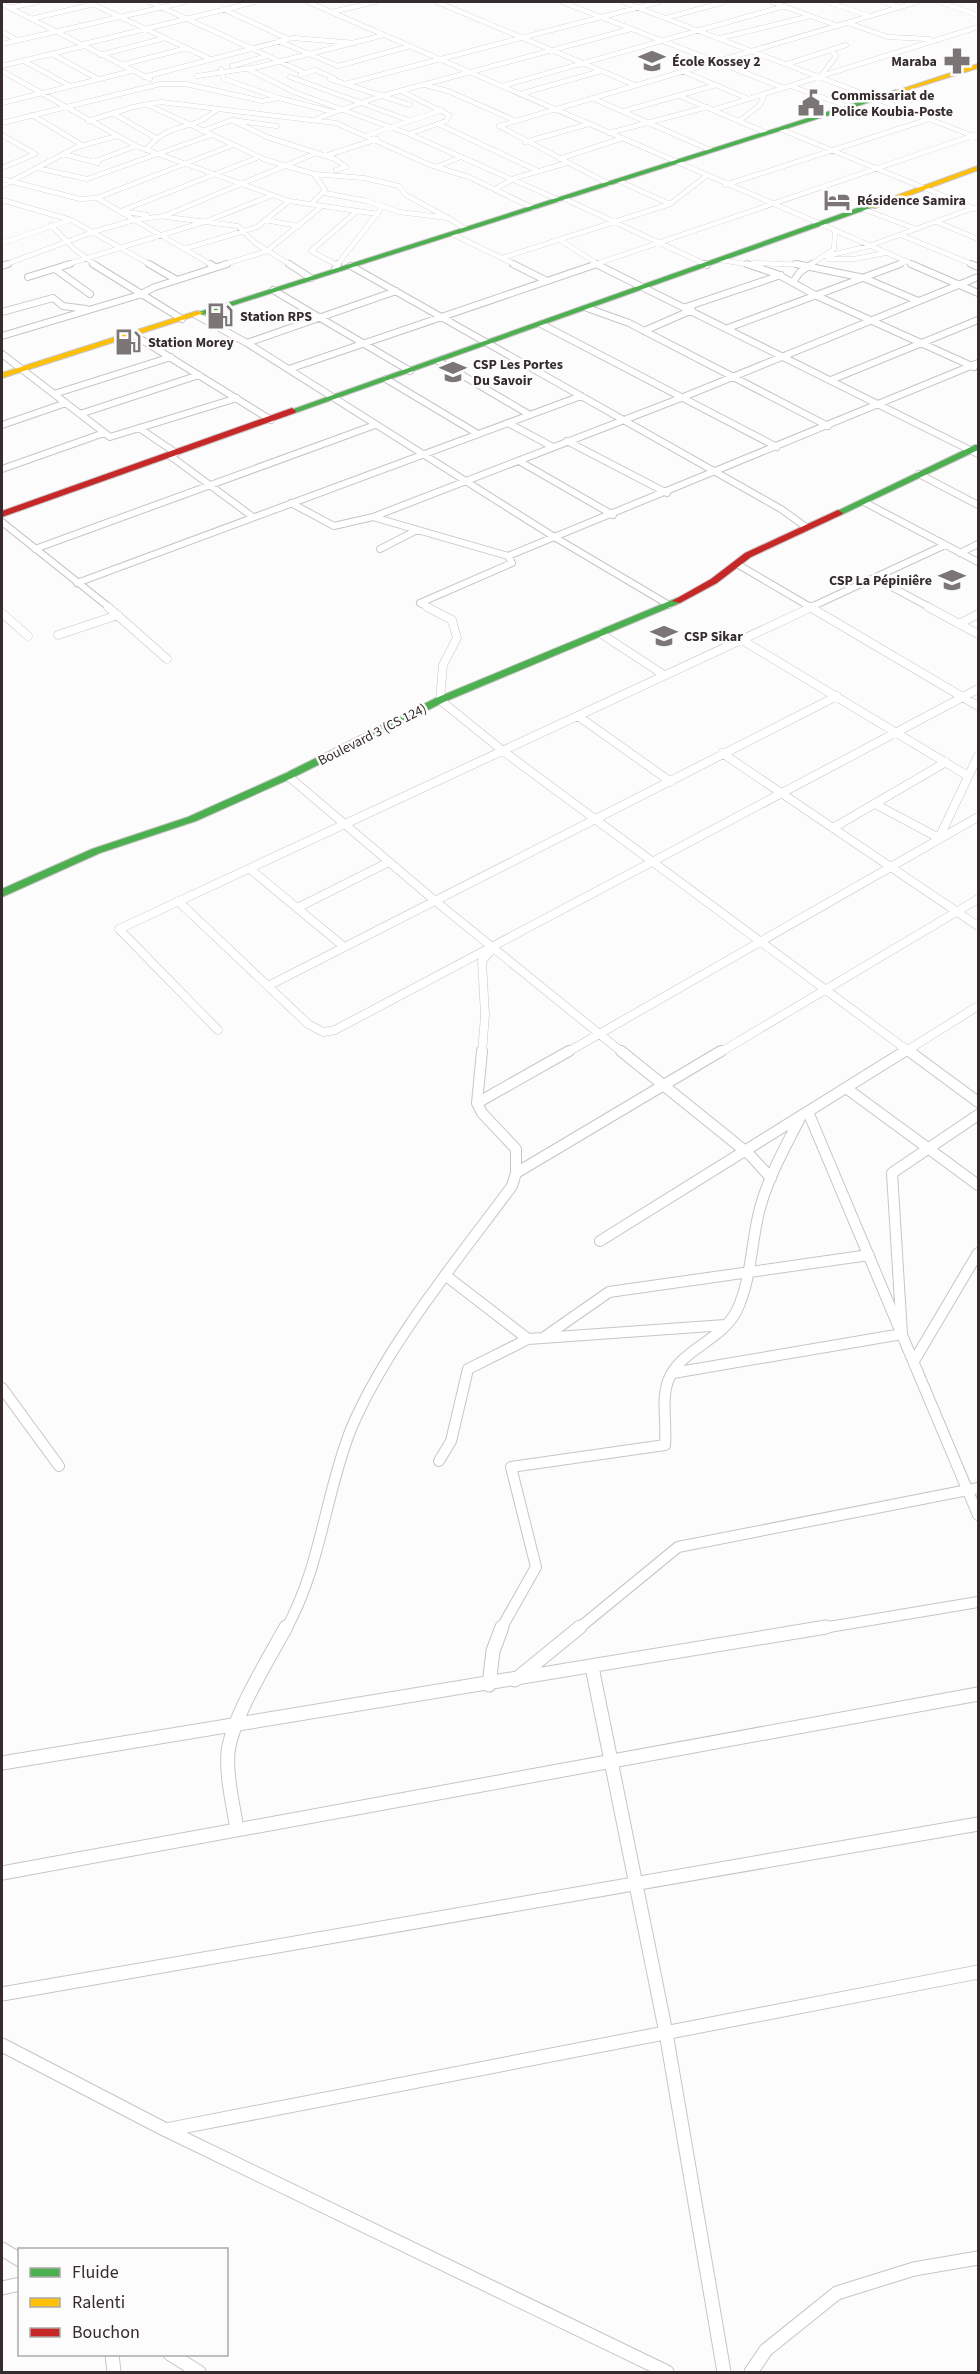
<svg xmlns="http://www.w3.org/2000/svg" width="980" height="2374" font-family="'Source Sans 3',sans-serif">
<rect width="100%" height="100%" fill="#fcfcfc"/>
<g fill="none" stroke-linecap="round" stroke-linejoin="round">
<g stroke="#cac4c6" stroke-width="5">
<path id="street-far4" d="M88 2 210 59
M150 2 305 73
M308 2 915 265
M437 2 635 85
M562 2 784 88
M623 2 976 137
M772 2 838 26
M828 2 870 16
M884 2 899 7
M940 2 978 15
M2 4 150 79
M9 8 37 2
M223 9 288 39
M332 12 375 2
M666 18 724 2
M31 19 94 4
M848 23 888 37 930 39
M2 32 17 40
M720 38 811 16
M278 41 338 66 410 46
M2 44 185 2
M80 45 255 2
M52 54 98 79
M100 55 165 38
M24 61 70 86
M787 64 846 45
M121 65 187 48
M2 66 84 46
M232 66 267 56
M221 69 224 79 279 98 333 112
M248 69 294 92 409 134 559 200
M2 71 136 146 289 201 378 214
M682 71 749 99
M300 75 315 70 334 78
M197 76 258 67 384 35
M821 76 836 56 831 50
M144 77 293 38 355 43
M290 77 408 120
M330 79 410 105
M345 84 659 2
M425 85 448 91 516 121
M502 86 785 6
M791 86 849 107
M401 91 449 115 446 121 409 134
M520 94 601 71
M680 96 767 133
M592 98 710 150
M2 103 132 71
M148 105 266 160 314 174 364 178 399 186 406 195 448 218
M713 110 978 27
M624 111 716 85
M114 114 156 138
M32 115 82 145
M318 118 381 96 631 29
M232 120 267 137 335 159 346 167 336 170
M88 121 133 107 161 102 336 123 430 165 469 177 533 208
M739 121 759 106 765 94
M2 123 160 84H186L262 101 279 98
M438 124 538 171
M499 126 917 2
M499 126 609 184
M780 129 978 210
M202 131 232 120 277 126
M609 133 707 107
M2 135 35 154
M368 135 442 110
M525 142 589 124
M146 150C169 120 192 133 216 110
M63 154 98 163
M325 156 377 139
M559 159 620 139
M93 162 136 146
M436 167 461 157
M2 168 35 154
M37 168 87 179 211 135
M2 179 80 199 97 198 233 145
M619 181 670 204
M725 185 929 119
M2 186 77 147 117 136
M495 189 515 178 567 163
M325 193 367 201 399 212 448 218 466 229
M97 198 212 265
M565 199 707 265
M2 200 71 220 151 265
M311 204 325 190 314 174
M863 209 916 229
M120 211 147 215
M121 211 259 157
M167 217 238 226 255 243 291 265
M265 220 299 226
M937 222 978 239
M51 225 74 249 96 265
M452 234 516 265
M901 235 974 265
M560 240 599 265
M2 243 70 220
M184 249 257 227 289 201
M827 256 869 246 976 207
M502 258 670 204 706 176
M828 259H854L885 253
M721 260 751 265
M753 263 806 265
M4 265 93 232 134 220 164 216 316 153
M65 265 207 221 273 195
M222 265 267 251 322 206
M337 265 311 251 356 212
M337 265 380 210
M593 265 978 134
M810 265 834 249 835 232
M896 265 905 262"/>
</g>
<g stroke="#cac4c6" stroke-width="8">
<path id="street-far3" d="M93 264 182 319
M149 264 177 280
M210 264 215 267
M289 264 311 278
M513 264 547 281
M596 264 978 454
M705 264 707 265
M747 264 777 274 817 296 974 367
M796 264 864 278 918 301
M911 264 978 293
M971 264 978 267
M2 266 8 264
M351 266 781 509 806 527
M55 269 90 294
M335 269 338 264
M28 277 70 264
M793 282 800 272 812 264
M273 290 410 371
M686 307 781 275
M587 308 629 323 828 426
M2 312 53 298 63 306 86 309
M196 315 247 343 556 538 669 605
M541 324 777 447
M728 328 900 264
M644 331 692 310
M134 335 271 420
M2 336 139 295 155 287 227 264
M247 343 396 291
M2 354 110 437 237 398
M438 361 530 415
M289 369 597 264
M386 379 478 434
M831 380 978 320
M54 394 171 357
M80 414 199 375
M508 423 553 447
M2 425 66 403
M139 428 176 453
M567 441 667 493
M169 455 253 517
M519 461 613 515
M2 469 104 433
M919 474 978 505
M864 502 978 562
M291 503 334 526 373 517 681 398 978 277
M373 517 508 556 978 363
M2 522 110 608
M35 549 375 425
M380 549 417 530
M960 553 978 544
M737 564 812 608
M875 578 931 608
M77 583 581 396
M420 603 430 608
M420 603 512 563 508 556
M809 608 945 545"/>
</g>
<g stroke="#cac4c6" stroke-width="9">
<path id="street-far2" d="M108 607 167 659
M427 607 452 620 457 638 443 665 440 700 503 751 911 1053
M810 607 978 706
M928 607 978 634
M2 613 28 636
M959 624 978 614
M600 633 664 675
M58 635 118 615
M742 640 968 776
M578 716 671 782
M722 753 978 926
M288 776 434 900 623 1053
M875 804 939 838 978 756
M833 828 946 762
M250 869 343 946
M178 901 308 1024 323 1032 335 1030 978 689
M297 908 389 862
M268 986 837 696
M218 1030 119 929 812 607
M482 1053 485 1015 482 961 493 948
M566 1053 978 817
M719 1053 978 899
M903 1053 978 1006"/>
</g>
<g stroke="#cac4c6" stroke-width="12">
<path id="street-far1" d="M621 1051 750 1155 771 1178
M909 1051 978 1102
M846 1088 978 1185
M477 1103 569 1051
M808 1112 978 1515
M516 1173 721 1051
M600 1241 905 1051
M445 1275 528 1339
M543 1338 609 1292 869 1255
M914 1361 978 1253
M673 1373 902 1334 892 1173 978 1115
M2 1388 59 1466
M439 1461 451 1441 468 1369 528 1339 725 1325
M286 1629C321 1567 325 1494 351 1429 386 1346 458 1259 512 1186L516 1173V1149L482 1113 477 1103 482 1051
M501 1629 536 1567 511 1467 665 1445C667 1424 661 1401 668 1381 680 1349 722 1341 737 1310 752 1278 751 1241 760 1208 769 1175 786 1146 801 1116
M578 1629 678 1547 978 1488
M817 1629 978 1602"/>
</g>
<g stroke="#cac4c6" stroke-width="15">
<path id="street" d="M592 1667 666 2033 724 2372
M515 1680 580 1627
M489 1685 493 1651 502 1627
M2 1763 826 1627
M237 1829C233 1804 226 1777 228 1752 232 1718 269 1658 286 1627
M2 1873 978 1694
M2 1994 978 1824
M2 2045 166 2130 667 2372
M166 2130 978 1972
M2 2249 20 2260
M2 2288 20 2284
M112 2354 114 2372
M170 2354 199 2372
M751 2372 766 2350 837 2293 914 2269 978 2258"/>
</g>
<g stroke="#cac4c6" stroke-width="2">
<path id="fast" d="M896 90 898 93 203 315 196 313Z
M869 204 876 206 295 413 288 411Z
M975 445H978V450L841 515 833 513Z
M677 598 680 599V603L444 702 292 778 196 821 100 853 2 897V889L92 849 188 817 284 774 436 698Z"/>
</g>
<g stroke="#cac4c6" stroke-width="2">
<path id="slow" d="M978 64V68L898 93 893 92Z
M978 166V170L875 208 868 206Z
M197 311 204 313 2 378V373Z"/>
</g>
<g stroke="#cac4c6" stroke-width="2">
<path id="jam" d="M292 408 296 411 295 413 2 517V511Z
M838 510 843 513 841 515 751 557 717 583 680 603 672 601 711 579 745 553Z"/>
</g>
<use href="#street-far4" stroke="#fff" stroke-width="4.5"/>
<use href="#street-far3" stroke="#fff" stroke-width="6"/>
<use href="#street-far2" stroke="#fff" stroke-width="8"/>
<use href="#street-far1" stroke="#fff" stroke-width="10"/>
<use href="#street" stroke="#fff" stroke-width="13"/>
<use href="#fast" fill="#4caf50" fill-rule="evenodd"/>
<use href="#slow" fill="#ffc107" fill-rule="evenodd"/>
<use href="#jam" fill="#c62828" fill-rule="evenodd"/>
</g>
<defs>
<g id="school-bare" transform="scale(2.07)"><path d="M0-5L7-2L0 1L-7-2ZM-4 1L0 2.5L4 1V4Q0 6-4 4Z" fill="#7c7575" stroke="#fcfcfc" stroke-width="2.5" paint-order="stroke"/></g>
<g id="pharmacy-bare" transform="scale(2.07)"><path d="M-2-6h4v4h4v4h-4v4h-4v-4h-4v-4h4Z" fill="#7c7575" stroke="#fcfcfc" stroke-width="2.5" paint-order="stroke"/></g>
<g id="civic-bare" transform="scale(2.07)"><path d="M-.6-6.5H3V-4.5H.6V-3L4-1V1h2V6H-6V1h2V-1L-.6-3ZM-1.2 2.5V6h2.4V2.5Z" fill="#7c7575" stroke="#fcfcfc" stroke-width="2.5" paint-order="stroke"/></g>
<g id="hotel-bare" transform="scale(2.07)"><path d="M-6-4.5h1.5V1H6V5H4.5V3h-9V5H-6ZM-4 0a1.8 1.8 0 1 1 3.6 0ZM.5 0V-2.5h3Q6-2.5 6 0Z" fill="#7c7575" stroke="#fcfcfc" stroke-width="2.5" paint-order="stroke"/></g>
<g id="fuel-bare" transform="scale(2.07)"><path d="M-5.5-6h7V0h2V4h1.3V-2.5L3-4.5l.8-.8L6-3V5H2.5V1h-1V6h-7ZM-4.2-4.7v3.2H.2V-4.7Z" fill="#7c7575" stroke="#fcfcfc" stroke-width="2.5" paint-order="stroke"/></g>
</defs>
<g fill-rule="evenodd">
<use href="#school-bare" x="652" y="61"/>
<use href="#pharmacy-bare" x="957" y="61"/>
<use href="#civic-bare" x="811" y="103"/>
<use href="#hotel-bare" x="837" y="200"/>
<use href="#fuel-bare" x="220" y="316"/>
<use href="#fuel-bare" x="128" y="342"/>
<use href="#school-bare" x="453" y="372"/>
<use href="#school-bare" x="952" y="580"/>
<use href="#school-bare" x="664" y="636"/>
</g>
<g text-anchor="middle" stroke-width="5" stroke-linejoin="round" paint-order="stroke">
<g font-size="14" font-weight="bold" fill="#372c2d" stroke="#fcfcfc" text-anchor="start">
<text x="672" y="66">École Kossey 2</text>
<text x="937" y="66" text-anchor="end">Maraba</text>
<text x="831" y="100">Commissariat de<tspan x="831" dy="16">Police Koubia-Poste</tspan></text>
<text x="857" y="205">Résidence Samira</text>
<text x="240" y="321">Station RPS</text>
<text x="148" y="347">Station Morey</text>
<text x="473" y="369">CSP Les Portes<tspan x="473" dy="16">Du Savoir</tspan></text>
<text x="932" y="585" text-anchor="end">CSP La Pépiniêre</text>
<text x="684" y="641">CSP Sikar</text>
</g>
<g font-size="14" fill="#372c2d" stroke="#fcfcfc">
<text transform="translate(372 734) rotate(-27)" y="5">Boulevard 3 (CS 124)</text>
</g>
</g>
<rect width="980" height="2374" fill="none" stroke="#372c2d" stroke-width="6"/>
<rect x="18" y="2248" width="210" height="108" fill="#fcfcfc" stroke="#ada9a9" stroke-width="1.5"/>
<rect x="30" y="2268" width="30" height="9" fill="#4caf50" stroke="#ada9a9" stroke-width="1.5"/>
<text x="72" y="2278" font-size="18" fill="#372c2d">Fluide</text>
<rect x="30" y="2298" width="30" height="9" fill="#ffc107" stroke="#ada9a9" stroke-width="1.5"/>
<text x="72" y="2308" font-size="18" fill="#372c2d">Ralenti</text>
<rect x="30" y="2328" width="30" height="9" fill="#c62828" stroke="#ada9a9" stroke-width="1.5"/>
<text x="72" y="2338" font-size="18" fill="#372c2d">Bouchon</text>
</svg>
